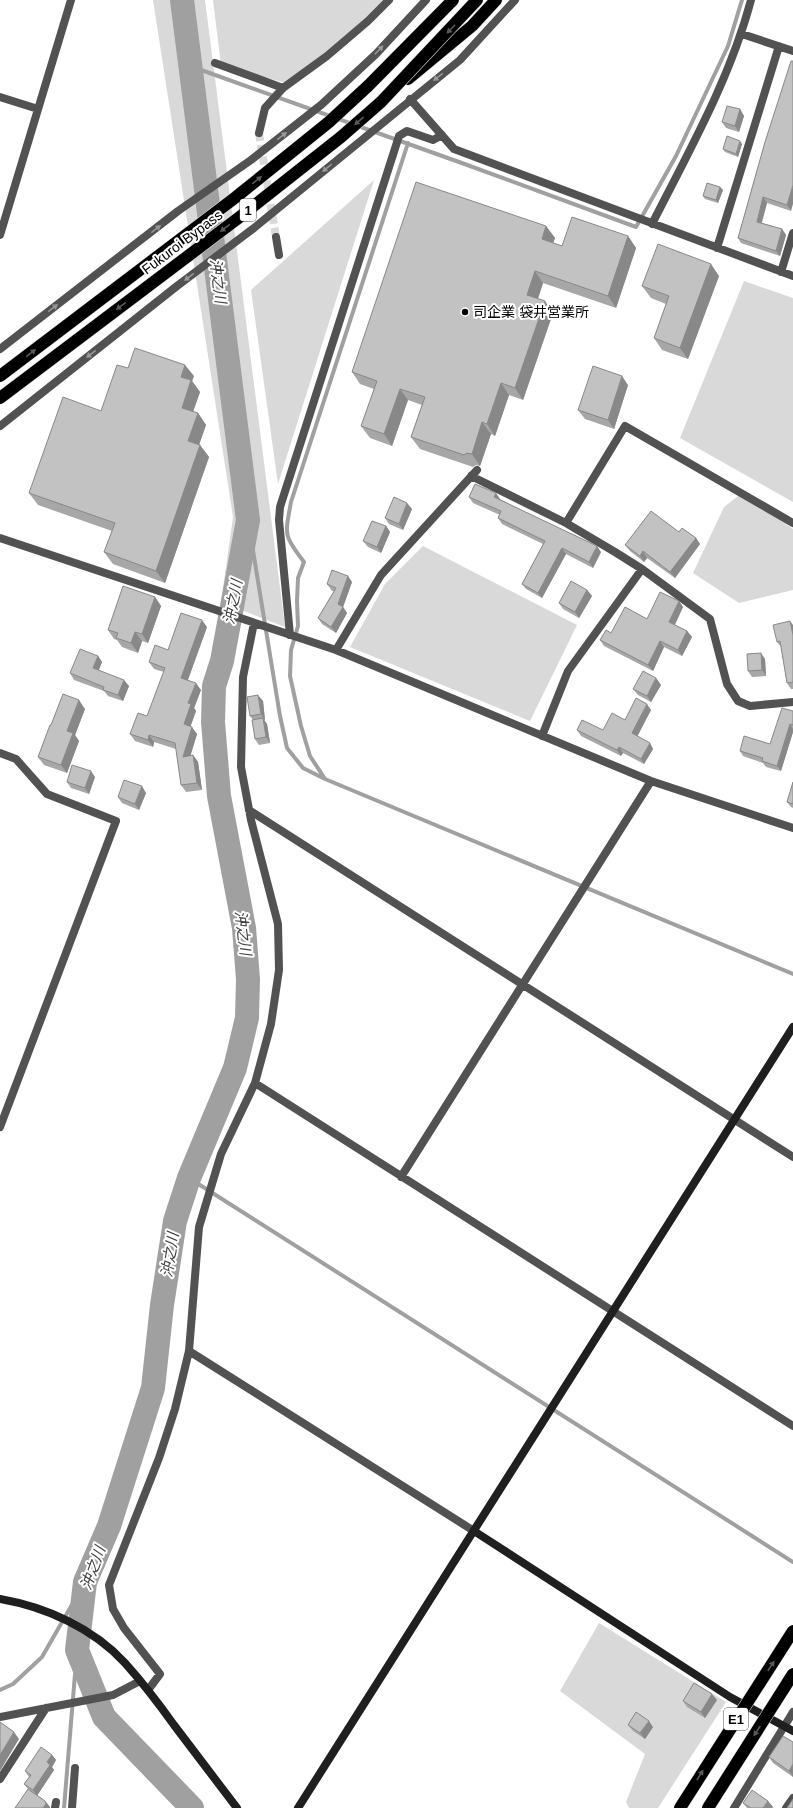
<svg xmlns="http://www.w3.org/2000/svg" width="793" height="1808" font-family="Helvetica,'Noto Sans JP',sans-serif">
<rect width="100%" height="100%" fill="#fff"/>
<path fill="#d9d9d9" d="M153 0H205L285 627 221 602 233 517Z
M213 0H387L289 84 221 65Z
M374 180 278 484 251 290Z
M744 281 793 298V502L680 438Z
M742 493 793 529V590L739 603 693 573 724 507Z
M423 546 577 625 530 721 350 647 385 584Z
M599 1623 726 1702 658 1808H629L626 1802 645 1754 560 1691Z"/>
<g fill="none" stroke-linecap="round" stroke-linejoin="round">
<path stroke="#a0a0a0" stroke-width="4" d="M190 66 459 162 636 227 676 156 728 46 742 0
M248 520 280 716 287 748 303 768 325 779 793 974
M325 779 310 756 301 726 290 676 291 650 298 626 297 601 298 578 304 562C283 535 285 535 291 502L408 143
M189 1178 793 1562
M0 1690 13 1684 42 1657 85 1582
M64 1808 77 1650"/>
<path stroke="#a0a0a0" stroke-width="24" d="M182 0 248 520 222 661 214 686 213 722 219 796 244 928 248 979 247 1018 235 1068 189 1178 175 1221 162 1305 153 1388 109 1526 85 1582 77 1650 104 1717 192 1808"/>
<path stroke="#d9d9d9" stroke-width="8" stroke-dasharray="8 4" stroke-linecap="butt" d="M259 133 276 237"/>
<g stroke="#dbdbdb" stroke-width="13">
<path id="highway" d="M408 79 472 26 496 0"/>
</g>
<path stroke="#525252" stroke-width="8" d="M742 34 793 51
M215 63 283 88
M0 97 38 109
M410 99 454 149 793 276
M259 133 265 108 283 88 327 56 368 21 389 0
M652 224C689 151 730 79 751 0
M0 235 71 0
M276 237 279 255
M717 248 779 46
M781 272 793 233
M0 349 178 211 251 160 321 105 376 54 426 0
M0 426 177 286 254 228 460 60 515 0
M471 476 566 523 615 552 642 569 710 619 727 684 738 701 750 706 793 702
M566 523 625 426 793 523
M0 538 336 650 651 781 793 828
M290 635 279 520 280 507 399 136 407 131 433 140 442 135
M336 650 381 575 477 470
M542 736 568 671 642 569
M0 753 16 759 47 794 116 821 0 1127
M249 810 793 1157
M255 1083 793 1426
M401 1177 651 781
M189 1351 474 1531
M148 1690 160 1674 124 1628 113 1609 109 1585 159 1458 175 1409 189 1351 199 1227 221 1154 255 1083 271 1024 279 970 278 924 251 820 241 767 243 677 254 623
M0 1717 113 1695 140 1681
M0 1779 46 1708
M55 1808 56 1802
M72 1808 75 1768
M734 1808 793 1712
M786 1808 793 1798"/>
<path stroke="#1f1f1f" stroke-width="8" d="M474 1531 730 1697 793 1731
M0 1599C46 1607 93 1628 125 1663 143 1683 159 1704 174 1725 195 1753 216 1780 237 1808
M298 1808 793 1027"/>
<use href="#highway" stroke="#000" stroke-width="12"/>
<g stroke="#dbdbdb" stroke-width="13" stroke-linecap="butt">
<path id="highway-bridge" d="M0 376 236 197 329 122 368 86 453 0
M0 398 241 216 341 137 381 102 477 0
M680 1808 793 1631
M708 1808 793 1674"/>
</g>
<use href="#highway-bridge" stroke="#000" stroke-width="12"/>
</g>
<path fill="#a7a7a7" d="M740 109 744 116 739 132 726 128 722 122Z
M765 142 791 211 767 203 762 223 782 229 786 235 780 256 741 243 738 238Z
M742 144 738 157 725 152 723 149Z
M720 187 723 190 718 203 705 199 703 196Z
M546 226 555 238 553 243 562 246 628 236 636 248 616 308 543 283 538 299 553 313 523 400 509 395 495 436 491 434 480 466 476 465 473 467 420 449 411 437 422 405 408 400 392 446 370 438 361 426 374 389 360 384 352 372Z
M719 276 688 359 662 350 654 338 666 304 651 298 642 286Z
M128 368 194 376 192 381 200 392 193 412 198 413 206 425 199 445H200L209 457 165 583 113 564 104 552 112 531 38 505 29 493 101 411Z
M628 385 614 429 585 419 578 410Z
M469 497 500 499 601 552 593 568 566 554 542 598 526 589 522 584 543 544 502 524 498 518 500 515 473 503Z
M412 509 403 530 389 524 385 518Z
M386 526 390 532 381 553 368 547 363 541Z
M679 532 696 538 700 544 675 578 647 558 644 562 630 551 625 545Z
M352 582 343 607 347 613 336 633 322 624 318 618 334 591H332L327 584Z
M587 590 592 596 579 618 563 609 559 603Z
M155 597 161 606 148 643 142 641 138 653 122 647 117 640 114 639 108 630Z
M679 601 683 607 675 625 687 631 692 637 682 656 664 647 653 671 604 646 600 640 611 633 647 619Z
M793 625V689H791L787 683 781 647 777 642Z
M207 627 188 680 201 690 194 708 196 711 190 726 197 734 190 756 193 755 198 762 202 790 186 792 181 785 176 749 154 742 153 747 135 741 130 734 147 716 164 672 154 669 149 662 168 650Z
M98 656 102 662 99 670 129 686 123 701 108 696 104 691 74 680 70 673Z
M765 659 766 676 752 677 748 671Z
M656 678 661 685 651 702 638 695 633 689Z
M263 701 265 720H264L267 724 270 743 259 745 255 739 253 720 250 716Z
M85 709 75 735 79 741 67 773 44 765 38 757 51 725Z
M651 710 637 736 650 743 653 749 644 764 623 753 621 756 581 736 577 730H603L625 720Z
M793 711V732L781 771 766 767 763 763 743 756 740 751 770 744Z
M95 777 89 794 71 788 67 782Z
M793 782V808L791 807 787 802Z
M146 793 139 810 122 803 118 797Z
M717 1700 705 1718 687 1707 683 1701Z
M628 1725 653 1727 645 1739 633 1731Z
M793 1742V1777L773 1763 769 1757Z
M52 1755 56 1760 52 1767 54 1770 37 1795 45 1801 50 1807 28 1789 24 1784 29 1777 25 1771Z
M768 1801 773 1807 772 1808H747L743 1803Z"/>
<path fill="#888" d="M740 109 744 116 739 132 735 126Z
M740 141 742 144 738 157 736 154Z
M793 185V204L791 211 787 205Z
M720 187 723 190 718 203 716 200Z
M763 197 767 203 760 227 757 222Z
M546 226 555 238 550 251 542 239Z
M782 229 786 235 780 256 776 251Z
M628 236 636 248 616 308 608 296Z
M711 264 719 276 688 359 680 348Z
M535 271 543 283 535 307 527 295Z
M545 301 553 313 523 400 515 388Z
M185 365 194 376 192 381 200 392 190 420 182 408 181 377Z
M622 376 628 385 614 429 608 420Z
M501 383 509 395 495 436 487 424Z
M400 389 408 400 392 446 384 434Z
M198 413 206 425 196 453 188 441Z
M482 422 491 434 480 466 472 454Z
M200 445 209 457 165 583 156 571Z
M496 493 500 499 498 502 494 497Z
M407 503 412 509 403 530 399 524Z
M386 526 390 532 381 553 377 547Z
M696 538 700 544 675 578 670 572Z
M597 546 601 552 593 568 589 562Z
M562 548 566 554 542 598 538 593Z
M643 551 647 558 644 562 640 556Z
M348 576 352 582 343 607 347 613 336 633 331 627 338 604Z
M587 590 592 596 579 618 575 612Z
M155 597 161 606 148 643 142 634Z
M679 601 683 607 673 628 669 622Z
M202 620 207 627 186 685 181 678Z
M790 621 793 625V635Z
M687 631 692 637 682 656 678 650Z
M135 632 142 641 138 653 131 643Z
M660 641 664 647 653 671 648 665Z
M761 653 765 659 766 676 762 670Z
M98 656 102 662 97 674 93 668Z
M656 678 661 685 651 702 647 696Z
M124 680 129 686 123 701 118 695Z
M196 683 201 690 194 708 196 711 189 731 184 724 188 703Z
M258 695 263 701 265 720 261 714Z
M79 700 85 709 75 735 79 741 67 773 61 765 67 731Z
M647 704 651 710 636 739 632 733Z
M263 718 267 724 270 743 266 737Z
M790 724 793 729V732L781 771 777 766Z
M192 727 197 734 188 764 183 757Z
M149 735 154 742 153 747 148 740Z
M650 743 653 749 644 764 641 759Z
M619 747 623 753 621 756 617 750Z
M193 755 198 762 202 790 197 783Z
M91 771 95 777 89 794 85 788Z
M142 786 146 793 139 810 135 804Z
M712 1694 717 1700 705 1718 701 1712Z
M649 1721 653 1727 645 1739 640 1733Z
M14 1732 19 1739 0 1771V1755Z
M52 1755 56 1760 52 1767 54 1770 37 1796 33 1790 47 1762Z
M793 1764V1777L789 1771Z
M45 1801 50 1807V1808H43Z
M768 1801 773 1807 772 1808H763Z"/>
<path fill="#c2c2c2" stroke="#888" d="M791 61H793V185L787 205 763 197 757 222 782 229 776 251 738 238 765 142Z
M727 106 740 109 735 126 722 122Z
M727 136 740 141 736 154 723 149Z
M416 182 546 226 542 239 562 246 572 217 628 236 608 296 535 271 527 295 545 301 515 388 501 383 487 424 482 422 472 454 467 453 464 455 411 437 425 397 400 389 384 434 361 426 377 381 352 372Z
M707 183 720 187 716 200 703 196Z
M658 244 711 264 680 348 654 338 669 296 642 286Z
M135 348 185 365 181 377 191 380 182 408 198 413 188 441 200 445 156 571 104 552 115 523 29 493 63 397 101 411 117 365 128 368Z
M593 366 622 376 608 420 578 410Z
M475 484 496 493 494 497 597 546 589 562 562 548 538 593 522 584 545 541 498 518 501 511 469 497Z
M394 497 407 503 399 524 385 518Z
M651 511 679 532 682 528 696 538 670 572 643 551 640 556 625 545Z
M372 521 386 526 377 547 363 541Z
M332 570 348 576 338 604 343 607 331 627 318 618 336 588 327 584Z
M571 581 587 590 575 612 559 603Z
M123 586 155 597 142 634 135 632 131 643 116 638 118 633 108 630Z
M660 592 679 601 669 622 687 631 678 650 660 641 648 665 600 640 606 630 611 633 625 607 647 619Z
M181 613 202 620 181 678 196 683 188 703 191 704 184 724 192 727 183 757 193 755 197 783 181 785 175 743 149 735 148 740 130 734 138 713 147 716 165 668 149 662 155 645 168 650Z
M790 621 793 635V682L787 683 780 641 777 642 773 625Z
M80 649 98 656 93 668 124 680 118 695 103 690 104 687 70 673Z
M761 653 762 670 748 671 747 654Z
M643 671 656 678 647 696 633 689Z
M63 694 79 700 67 731 73 733 61 765 38 757 50 725H51Z
M258 695 261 714 250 716 247 697Z
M636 698 647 704 632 733 650 743 641 759 619 747 617 750 577 730 582 720 603 730 612 713 625 720Z
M782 708 793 711V725L790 724 777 766 762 761 763 758 740 751 744 736 770 744Z
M263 718 266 737 255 739 252 720Z
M72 765 91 771 85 788 67 782Z
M124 780 142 786 135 804 118 797Z
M793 782V804L787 802Z
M694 1683 712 1694 701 1712 683 1701Z
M636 1712 649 1721 640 1733 628 1725Z
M0 1722 14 1732 0 1755Z
M783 1736 793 1742V1764L789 1771 769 1757Z
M41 1747 52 1755 47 1762 50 1765 33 1790 24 1784 31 1775 25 1771Z
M28 1789 45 1801 46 1804 43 1808H15Z
M752 1790 768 1801 763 1808H751L743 1803Z
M793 1799V1808H787Z"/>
<defs><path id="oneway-solid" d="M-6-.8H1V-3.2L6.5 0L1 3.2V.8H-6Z"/></defs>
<g fill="#595959">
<use href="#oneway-solid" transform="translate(451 29) rotate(134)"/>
<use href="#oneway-solid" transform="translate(359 121) rotate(139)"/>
<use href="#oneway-solid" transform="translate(257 180) rotate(-39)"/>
<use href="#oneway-solid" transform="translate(225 228) rotate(143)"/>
<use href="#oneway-solid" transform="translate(121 306) rotate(143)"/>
<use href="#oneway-solid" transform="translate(31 353) rotate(-37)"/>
<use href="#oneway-solid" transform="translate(771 1666) rotate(-57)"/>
<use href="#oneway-solid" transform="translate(757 1731) rotate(123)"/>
<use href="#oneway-solid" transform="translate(700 1775) rotate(-58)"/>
</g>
<g fill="#979797">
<use href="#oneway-solid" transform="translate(379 50) rotate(-46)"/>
<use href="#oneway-solid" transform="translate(438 77) rotate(142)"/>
<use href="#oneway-solid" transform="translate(282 136) rotate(-38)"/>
<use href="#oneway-solid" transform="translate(327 168) rotate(141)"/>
<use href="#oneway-solid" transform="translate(156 229) rotate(-38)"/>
<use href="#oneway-solid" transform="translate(189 277) rotate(143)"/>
<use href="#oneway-solid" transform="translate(53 308) rotate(-38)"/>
<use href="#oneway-solid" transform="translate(91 354) rotate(142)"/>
</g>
<circle fill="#000" stroke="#fff" stroke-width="1.5" cx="465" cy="312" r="4"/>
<g text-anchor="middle" stroke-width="4" stroke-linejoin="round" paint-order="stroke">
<g fill="#fff" stroke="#4c4c4c" stroke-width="1">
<rect x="240" y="199" width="16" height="22" rx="3"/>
<rect x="724" y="1708" width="24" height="22" rx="3"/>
</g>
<g font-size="13" font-weight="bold" fill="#000">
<text x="248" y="215">1</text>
<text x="736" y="1724">E1</text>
</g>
<g font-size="14" fill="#000" stroke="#fff">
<text transform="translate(182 242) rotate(-37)" y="5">Fukuroi Bypass</text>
</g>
<g font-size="14" fill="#000" stroke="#fff" text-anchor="start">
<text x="473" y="317">司企業 袋井営業所</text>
</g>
<g font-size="15" font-style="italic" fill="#414141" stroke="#fff">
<text transform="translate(218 281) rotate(83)" y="5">沖之川</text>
<text transform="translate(233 602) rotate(-79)" y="5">沖之川</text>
<text transform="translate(243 933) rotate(83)" y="5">沖之川</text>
<text transform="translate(170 1255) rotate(-81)" y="5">沖之川</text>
<text transform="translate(93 1568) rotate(-70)" y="5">沖之川</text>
</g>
</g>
</svg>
